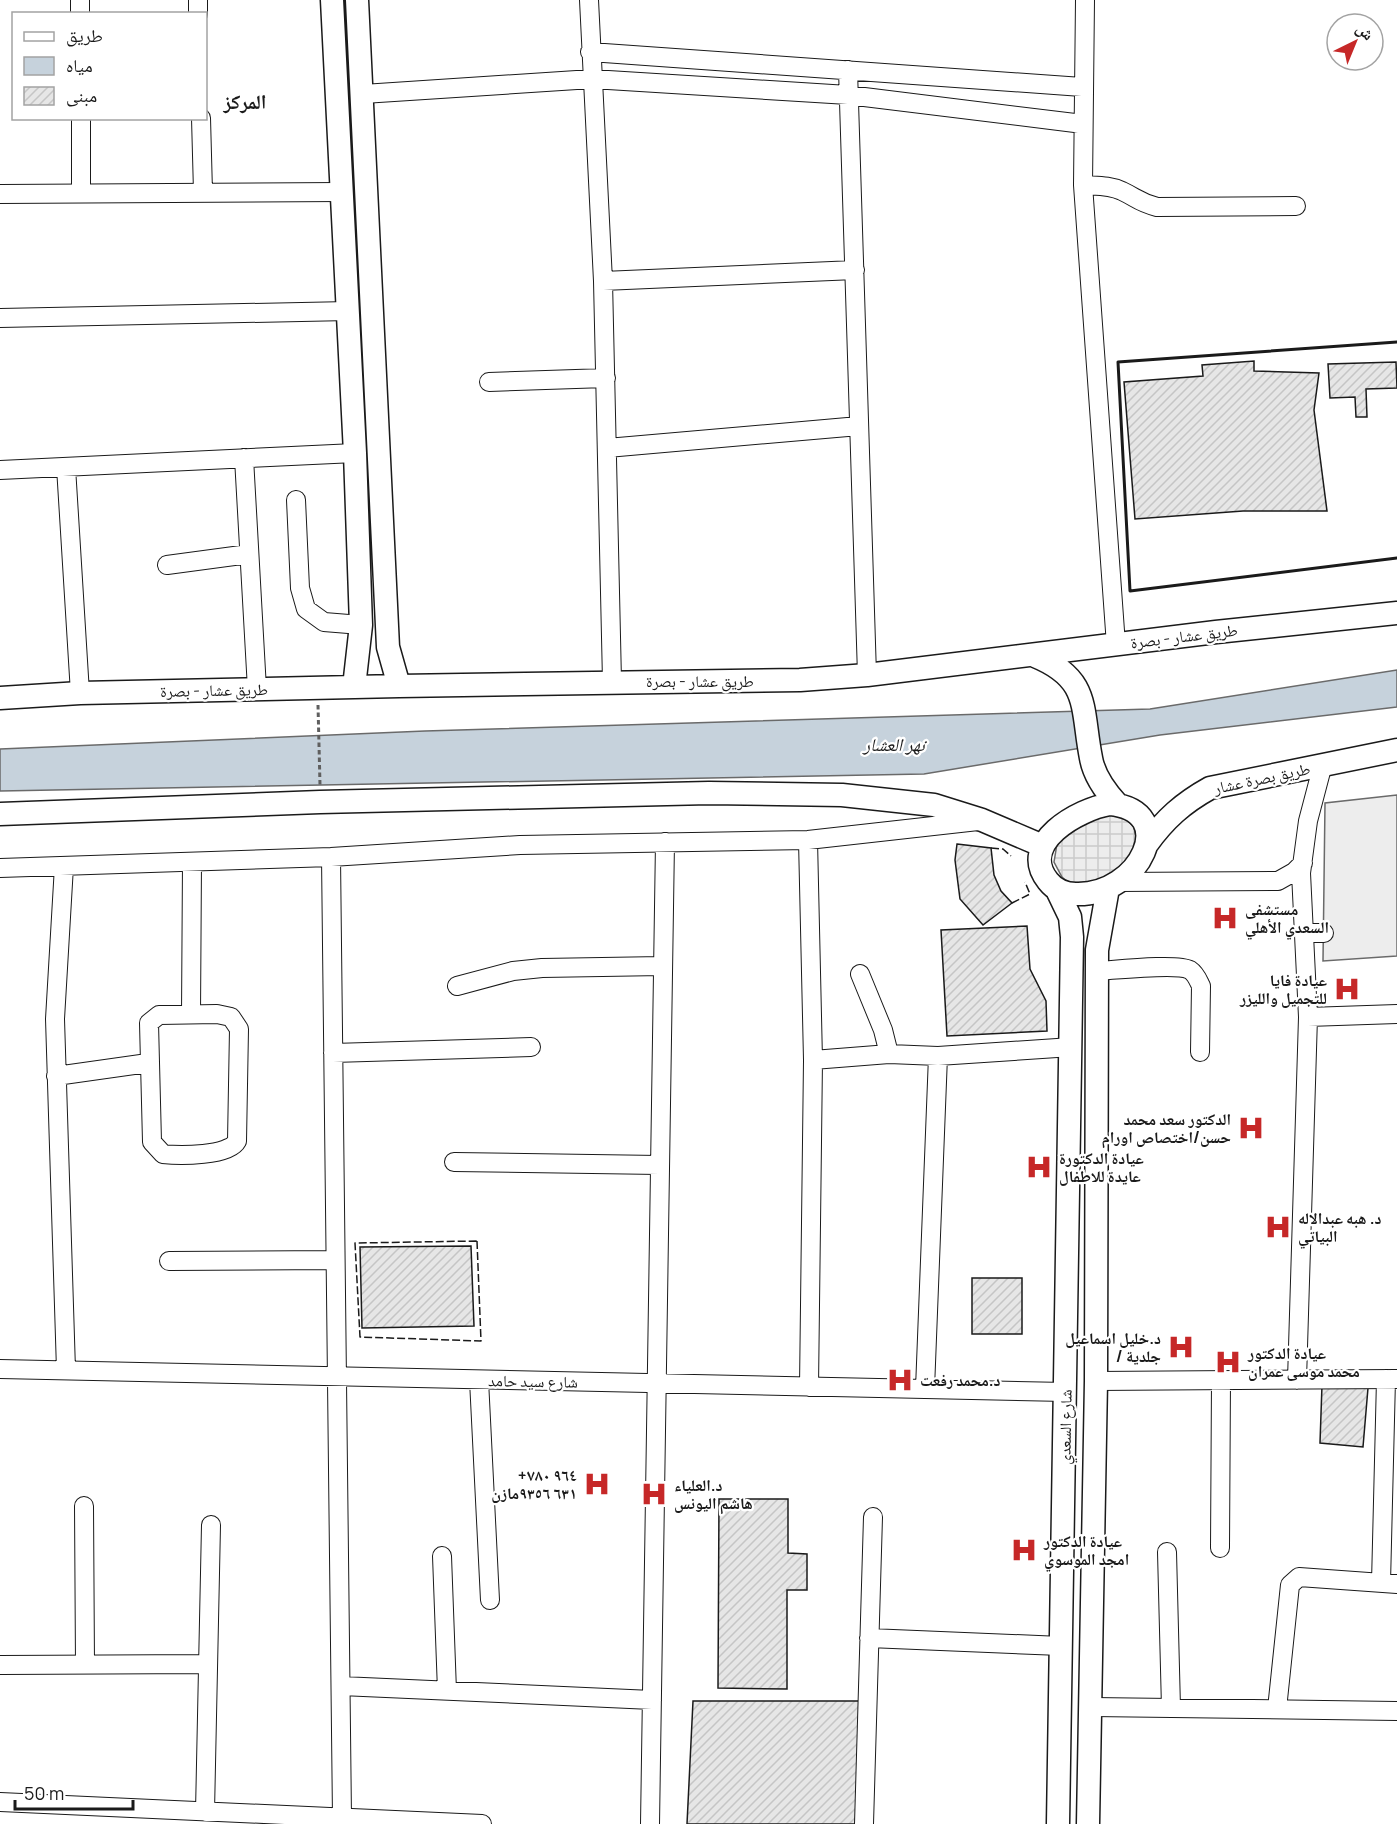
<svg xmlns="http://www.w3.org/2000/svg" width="1397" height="1824" font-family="Manrope,'Noto Naskh Arabic',sans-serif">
<defs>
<pattern id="plaza-grid" width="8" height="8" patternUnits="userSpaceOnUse" patternTransform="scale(1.5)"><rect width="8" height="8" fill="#ededed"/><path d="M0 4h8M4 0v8" fill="none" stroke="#cbcbcb"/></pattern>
<pattern id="building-hatch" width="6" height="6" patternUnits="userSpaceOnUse" patternTransform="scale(1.5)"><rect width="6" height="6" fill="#e6e6e6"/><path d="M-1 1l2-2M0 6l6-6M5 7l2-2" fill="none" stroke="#c5c5c5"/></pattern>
</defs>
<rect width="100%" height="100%" fill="#fff"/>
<path fill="#ededed" stroke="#6a6a6a" stroke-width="1.5" d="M1397 795V956L1323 961 1325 803Z"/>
<path fill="url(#plaza-grid)" stroke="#6a6a6a" stroke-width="1.5" d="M1110 815 1124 817 1134 827 1137 841 1127 863 1096 883H1069L1062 877 1054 862 1057 844 1062 837 1088 820Z"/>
<path fill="#c6d2dc" stroke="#6a6a6a" stroke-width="1.5" d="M1397 670V707L1160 735 924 774 0 791V749L425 731 1150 709Z"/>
<path fill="url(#building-hatch)" stroke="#1a1a1a" stroke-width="1.5" d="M1254 361V371L1319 373 1314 410 1327 511H1243L1135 519 1124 382 1203 376 1202 365Z
M1396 362 1397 388 1366 389 1367 417H1356L1355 397 1330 398 1328 364Z
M957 844 991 848 994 875 1001 891 1012 903 983 925 960 899 955 860Z
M1027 926 1030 969 1046 1001 1047 1031 947 1036 941 930Z
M471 1246 474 1326 362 1328 360 1247Z
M972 1278H1022V1334H972Z
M1322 1385 1368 1388 1363 1447 1320 1443Z
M719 1499H788V1553L807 1554V1590H787V1689L718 1688Z
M693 1701H860L859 1824H687Z"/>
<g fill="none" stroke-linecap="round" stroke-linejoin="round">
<g stroke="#1a1a1a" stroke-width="20">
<path id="minor" d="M80 0V14
M198 0V14
M589 0 603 281 612 681
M1085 0 1083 185 1116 645
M590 52 1082 87
M848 70 867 675
M363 94 592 79 848 95 1083 124
M81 118V193
M201 118 203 192
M1083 185C1096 186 1110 185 1122 191 1137 198 1138 202 1157 207L1296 206
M0 194 342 192
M603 281 855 270
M0 318 349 311
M489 382 606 378
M607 448 859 426
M244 458 257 689
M66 467 80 693
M0 470 355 453
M296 500 300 588 306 609 324 622 361 625
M167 565 249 554
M808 840 813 1060 809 1387
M331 857 342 1818
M64 866 55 1019 66 1370
M0 868 331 857 520 845 808 840 978 821
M1118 882 1278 881 1294 872 1303 863
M1304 933H1324
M1097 971C1115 970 1177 963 1190 970 1196 974 1198 980 1201 986L1200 1052
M860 974 883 1030 889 1054
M457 986 513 971 542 968 662 966
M191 1014 192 862
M217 1014 231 1017 239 1029 237 1141C229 1156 180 1156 163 1154L152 1142 149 1023 159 1015Z
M1308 1017 1397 1014
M333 1053 531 1047
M813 1060 889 1054 938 1056 1072 1047
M56 1076 148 1063
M454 1162 659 1165
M169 1261 335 1260
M0 1369 1066 1392
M479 1380 490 1600
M1297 1380 1308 1017 1301 873 1308 821 1323 764
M1096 1381 1397 1379
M925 1389 938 1056
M84 1506 85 1664
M1220 1548 1221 1380
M1167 1552 1171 1708
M442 1556 447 1691
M1381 1583 1386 1379
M869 1638 1061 1646
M0 1665 208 1664
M341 1686 652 1700
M1092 1707 1397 1711
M1277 1709 1290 1585 1299 1577 1397 1584
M0 1802 482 1824
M205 1812 211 1525
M650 1824 665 842
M864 1824 873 1517"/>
</g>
<g stroke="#1a1a1a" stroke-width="25">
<path id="major" d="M332 0 355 453 361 625 354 687
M357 0 388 647 399 686
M1035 656C1091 679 1081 708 1091 758 1094 776 1106 792 1118 805
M0 698 80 693 399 686 800 680 867 675 1216 632 1397 613
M1110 804C1181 811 1140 896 1076 894 1065 894 1055 890 1048 881 1017 843 1079 809 1110 804Z
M0 814 320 802 709 793 842 795 934 805 982 820 1043 846
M1147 844C1165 819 1183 803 1210 788L1397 750
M1057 890 1070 917 1072 937 1058 1824
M1088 1824 1096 1381 1097 950 1108 888"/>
</g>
<path stroke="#5f5f5f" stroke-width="3" stroke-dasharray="4.5 3" stroke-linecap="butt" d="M318 705 320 785"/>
<use href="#minor" stroke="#fff" stroke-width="18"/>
<use href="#major" stroke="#fff" stroke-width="22"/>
<path stroke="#1a1a1a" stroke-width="1.5" stroke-dasharray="8 3" stroke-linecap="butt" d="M991 848 1003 849 1011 856
M1012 903 1030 894 1025 882
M477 1241 481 1341 360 1337 355 1243Z"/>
<path stroke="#1a1a1a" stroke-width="3" d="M1397 342 1118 362 1130 591 1397 558"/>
</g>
<defs>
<g id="hospital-bare" transform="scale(2.07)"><path d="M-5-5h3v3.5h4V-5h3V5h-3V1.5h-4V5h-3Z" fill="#c62828" stroke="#fff" stroke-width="2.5" paint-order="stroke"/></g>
</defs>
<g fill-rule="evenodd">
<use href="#hospital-bare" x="1225" y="918"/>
<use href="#hospital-bare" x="1347" y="989"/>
<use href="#hospital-bare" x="1251" y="1128"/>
<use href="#hospital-bare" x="1039" y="1167"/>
<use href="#hospital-bare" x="1278" y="1227"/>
<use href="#hospital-bare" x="1181" y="1347"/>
<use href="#hospital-bare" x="1228" y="1362"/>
<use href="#hospital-bare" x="900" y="1380"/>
<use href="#hospital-bare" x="597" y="1484"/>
<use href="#hospital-bare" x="654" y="1494"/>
<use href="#hospital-bare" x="1024" y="1550"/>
</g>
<g text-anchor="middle" stroke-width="4.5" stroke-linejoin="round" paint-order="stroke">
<g font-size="16" fill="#1a1a1a" stroke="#fff">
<text transform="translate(1184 636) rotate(-7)" y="6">طريق عشار - بصرة</text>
<text x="700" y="687">طريق عشار - بصرة</text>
<text transform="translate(214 690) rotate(-1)" y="6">طريق عشار - بصرة</text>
<text transform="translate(1262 778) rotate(-12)" y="6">طريق بصرة عشار</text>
<text transform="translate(533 1381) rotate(1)" y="6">شارع سيد حامد</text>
<text transform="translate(1065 1427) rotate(-89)" y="6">شارع السعدي</text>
</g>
<g font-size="16" font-weight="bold" fill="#1a1a1a" stroke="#fff" text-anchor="start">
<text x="1245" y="915">مستشفى<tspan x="1245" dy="18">السعدي الأهلي</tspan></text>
<text x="1327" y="986" text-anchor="end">عيادة فايا<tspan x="1327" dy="18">للتجميل والليزر</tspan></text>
<text x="1231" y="1125" text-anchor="end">الدكتور سعد محمد<tspan x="1231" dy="18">حسن/اختصاص اورام</tspan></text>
<text x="1059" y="1164">عيادة الدكتورة<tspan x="1059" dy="18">عايدة للاطفال</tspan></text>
<text x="1298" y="1224">د. هبه عبدالاله<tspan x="1298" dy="18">البياتي</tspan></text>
<text x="1161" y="1344" text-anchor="end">د.خليل اسماعيل<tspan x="1161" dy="18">/ جلدية</tspan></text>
<text x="1248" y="1359">عيادة الدكتور<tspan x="1248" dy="18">محمد موسى عمران</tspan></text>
<text x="920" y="1386">د.محمد رفعت</text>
<text x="577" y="1481" text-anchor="end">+٩٦٤ ٧٨٠<tspan x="577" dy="18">٦٣١ ٩٣٥٦مازن</tspan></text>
<text x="674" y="1491">د.العلياء<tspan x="674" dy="18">هاشم اليونس</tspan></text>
<text x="1044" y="1547">عيادة الدكتور<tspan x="1044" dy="18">امجد الموسوي</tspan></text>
</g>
<g font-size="18" font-style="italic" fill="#1a1a1a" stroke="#fff">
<text x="894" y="751">نهر العشار</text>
</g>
<g font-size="20" font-weight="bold" fill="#1a1a1a" stroke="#fff">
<text x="245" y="109">المركز</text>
</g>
</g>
<rect x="12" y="12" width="195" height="108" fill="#ffffff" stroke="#a3a3a3" stroke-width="1.5"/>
<rect x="24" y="32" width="30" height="9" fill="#ffffff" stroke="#a3a3a3" stroke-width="1.5"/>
<text x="66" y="42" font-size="18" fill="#1a1a1a">طريق</text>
<rect x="24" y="57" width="30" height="18" fill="#c6d2dc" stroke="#a3a3a3" stroke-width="1.5"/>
<text x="66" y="72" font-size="18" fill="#1a1a1a">مياه</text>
<rect x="24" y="87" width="30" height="18" fill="url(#building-hatch)" stroke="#a3a3a3" stroke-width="1.5"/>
<text x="66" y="102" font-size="18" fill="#1a1a1a">مبنى</text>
<g transform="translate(1355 42) rotate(43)"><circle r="28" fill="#ffffff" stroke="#a3a3a3" stroke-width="1.5"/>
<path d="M0-4.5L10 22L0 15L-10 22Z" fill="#c62828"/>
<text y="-9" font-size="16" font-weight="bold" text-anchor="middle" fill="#1a1a1a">ش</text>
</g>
<path d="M15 1800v9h118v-9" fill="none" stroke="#1a1a1a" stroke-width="3"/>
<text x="24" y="1800" font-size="18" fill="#1a1a1a" stroke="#ffffff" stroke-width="4.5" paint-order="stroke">50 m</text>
</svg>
